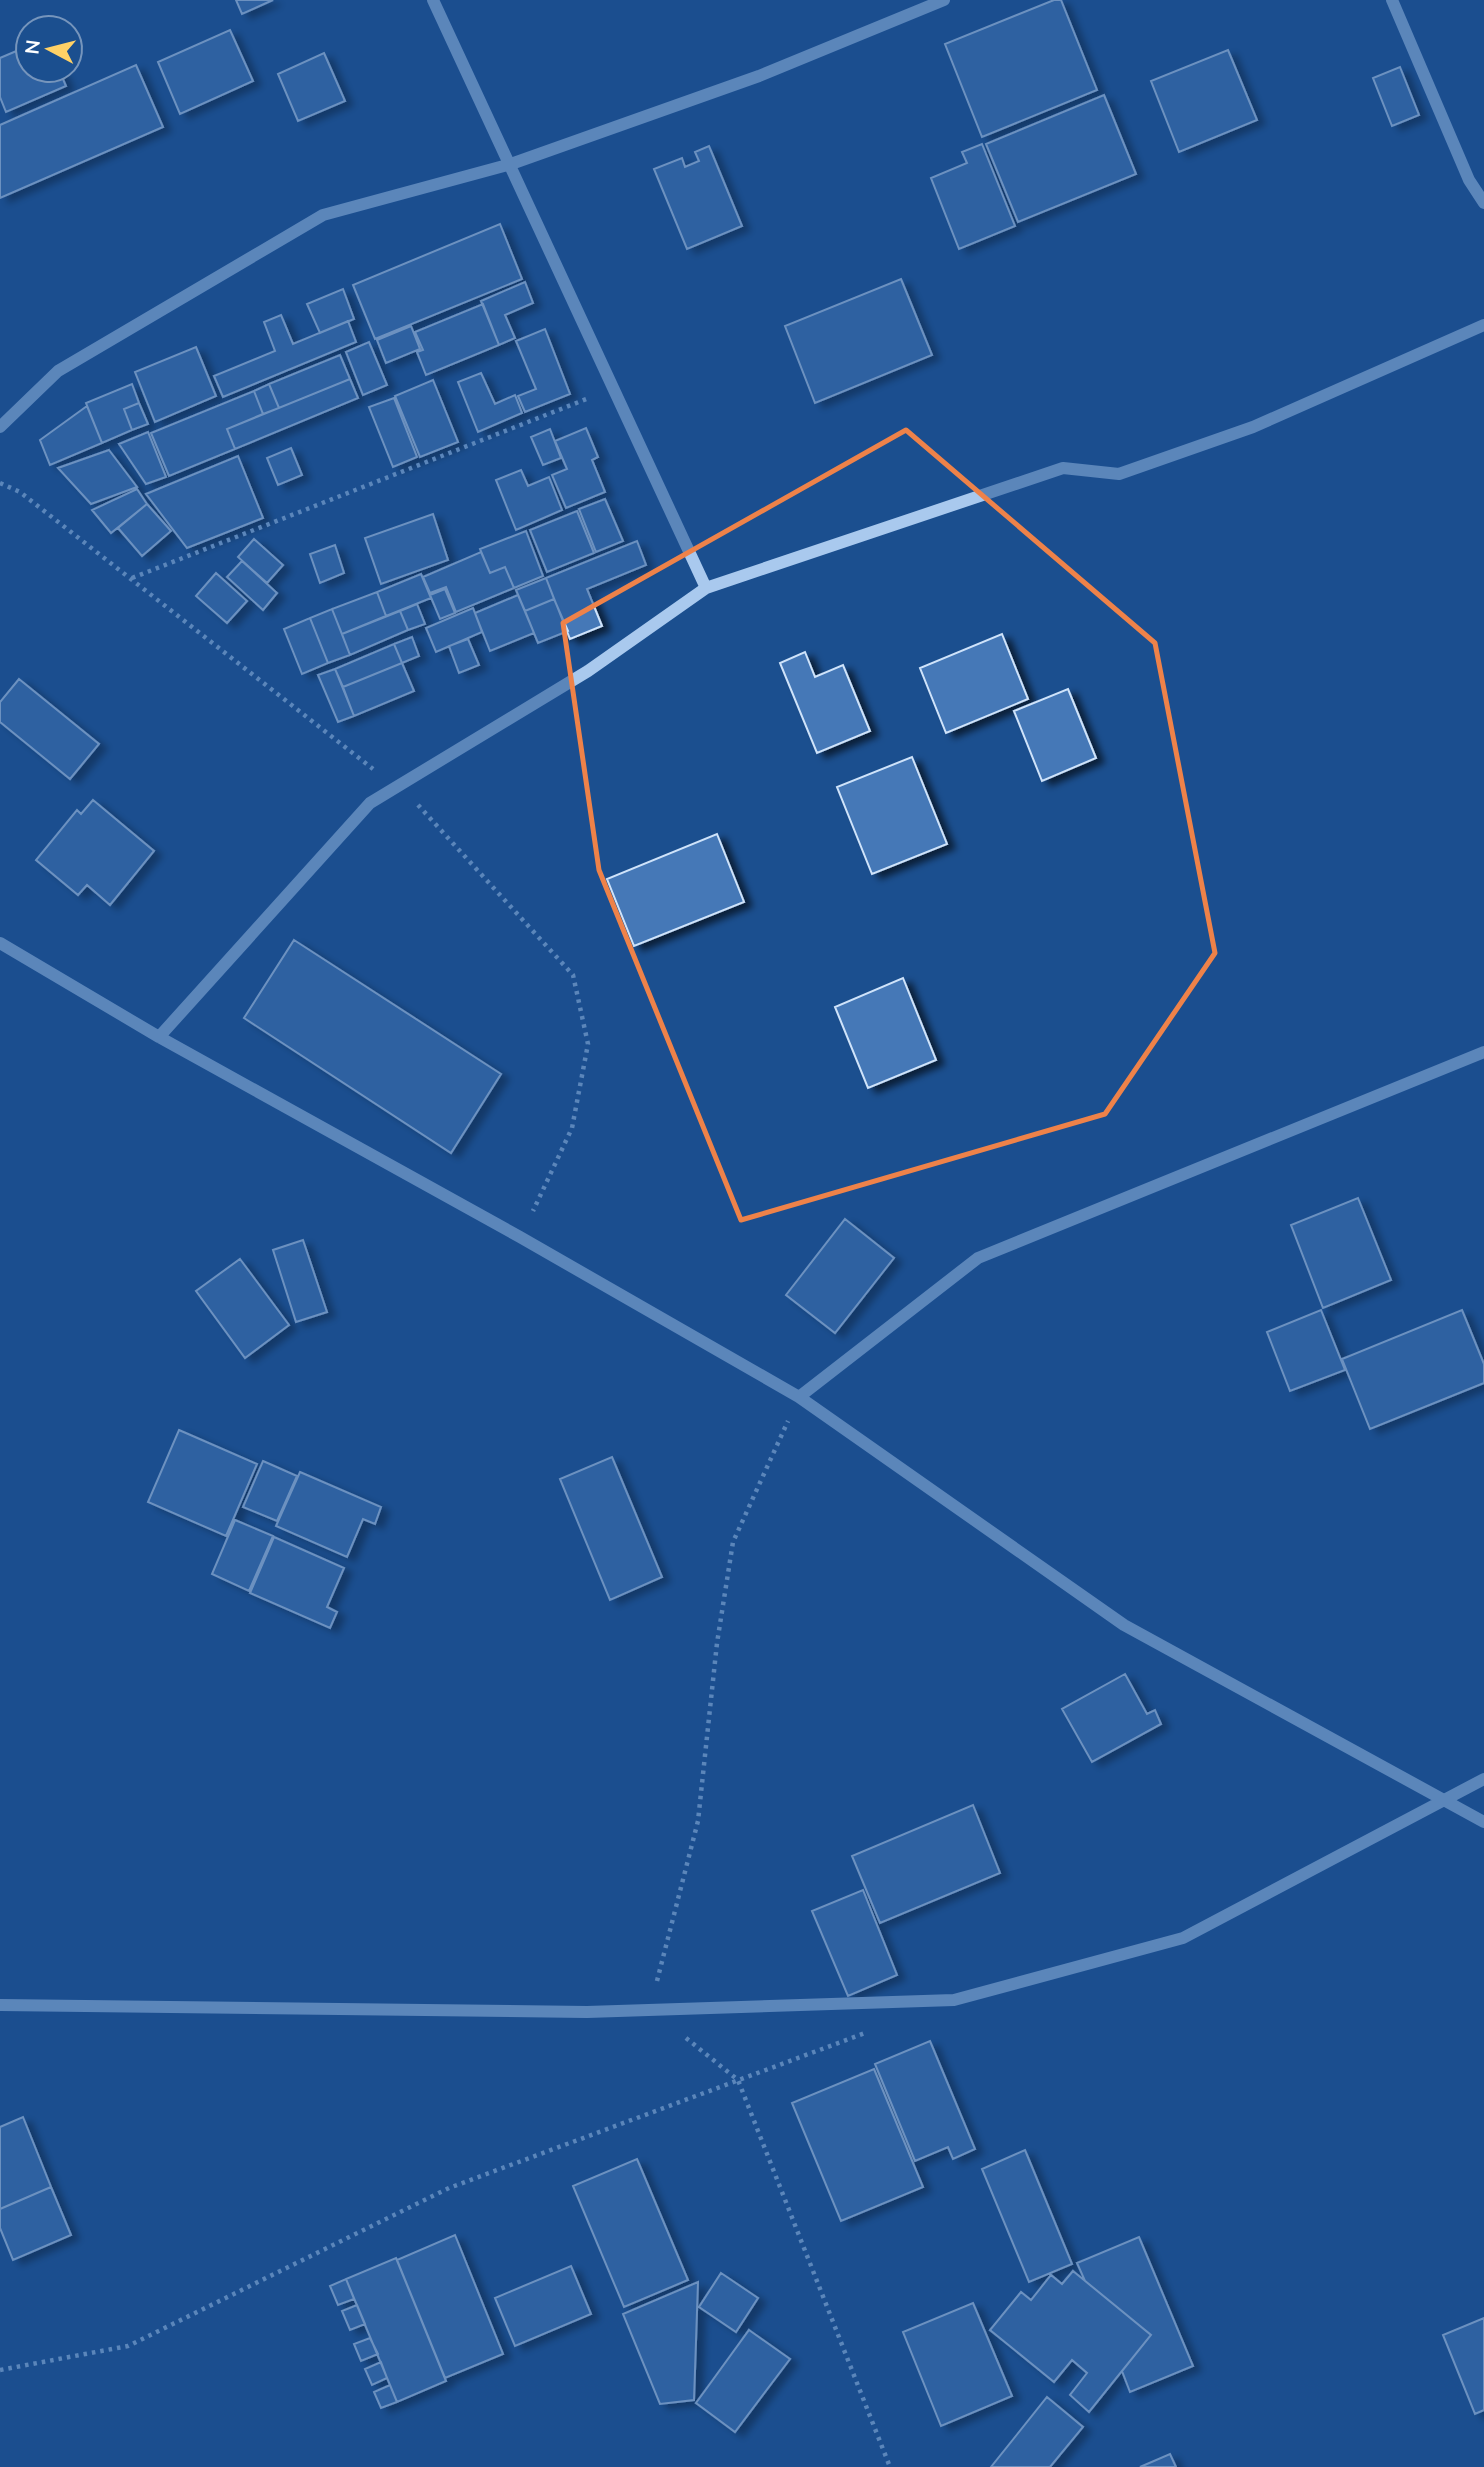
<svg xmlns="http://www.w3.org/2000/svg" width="1484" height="2467" font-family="Mulish,sans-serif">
<defs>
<filter id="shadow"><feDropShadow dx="8" dy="4.5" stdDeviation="3.5" flood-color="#0009"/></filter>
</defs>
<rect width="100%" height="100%" fill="#1b4f8f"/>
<path fill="#4478b7" stroke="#cfe3fa" stroke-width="2" filter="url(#shadow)" d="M236 0H273L242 14Z
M1054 0H1061L1097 90 982 137 945 44Z
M230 30 253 81 180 114 158 62Z
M28 46V70H59L66 86 6 112 0 97V58Z
M1228 50 1257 120 1179 152 1151 81Z
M324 53 345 101 298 121 278 74Z
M136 65 163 127 0 198V125Z
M1400 67 1419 115 1392 126 1373 78Z
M1104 95 1136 174 1018 222 986 144Z
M982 144 1015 226 959 249 931 178 967 163 962 152Z
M709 146 742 226 687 249 654 169 682 158 685 167 699 161 695 152Z
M500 224 522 279 375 339 353 285Z
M901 279 932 355 815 403 785 326Z
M525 282 533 303 505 315 515 338 499 345 481 301Z
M343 289 354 319 320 333 307 304Z
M483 304 499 345 426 375 417 352 423 350 415 332Z
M281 315 293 344 348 321 356 342 223 397 214 376 275 351 264 322Z
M411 326 420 349 386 363 377 340Z
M545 329 570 394 525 412 518 396 536 389 516 341Z
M369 342 387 385 363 395 346 352Z
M196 347 216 396 155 422 135 372Z
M340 355 350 379 279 408 269 384Z
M481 373 495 404 515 395 522 413 478 432 458 382Z
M350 379 358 398 235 449 227 429Z
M433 380 458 442 420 457 395 396Z
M132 384 139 403 124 409 132 430 102 443 86 403Z
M269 384 279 408 263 414 254 391Z
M254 391 263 414 227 429 235 449 169 476 151 433Z
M394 398 417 457 393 467 369 407Z
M139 403 148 424 132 430 124 409Z
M87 406 102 443 50 465 40 440Z
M586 428 598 457 592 460 605 492 566 508 552 475 567 469 555 441Z
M550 429 561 458 543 465 531 437Z
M148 432 166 477 146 484 119 444Z
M291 448 302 475 278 485 267 458Z
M109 450 137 487 91 504 58 468Z
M238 456 263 518 187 548 146 494Z
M521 470 528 486 549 477 562 510 516 530 496 480Z
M137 489 147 504 111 533 92 510Z
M605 499 623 541 596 552 579 509Z
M147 504 171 531 142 556 118 528Z
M577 511 594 553 547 572 530 530Z
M433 514 448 560 381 584 365 538Z
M526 531 543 576 514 588 505 567 490 573 480 549Z
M254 539 283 565 267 583 238 557Z
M637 541 646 565 587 589 602 626 570 639 546 578Z
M335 545 344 573 320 583 310 554Z
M481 552 490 573 505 567 514 588 456 612 446 587 430 593 423 577Z
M242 561 277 593 263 610 227 577Z
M216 573 247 601 227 623 196 596Z
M421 574 431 598 386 616 377 592Z
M546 578 554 599 525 611 516 590Z
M445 589 455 613 440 619 430 595Z
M377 592 386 616 342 634 332 609Z
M518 595 534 633 490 651 475 613Z
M554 599 568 631 538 643 525 611Z
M417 604 425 624 408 630 400 611Z
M473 608 482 632 436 652 426 628Z
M332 609 350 655 328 663 310 618Z
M400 611 408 630 350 655 342 634Z
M310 618 328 663 302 674 284 629Z
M1002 634 1028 699 946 733 920 668Z
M412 637 419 656 402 663 394 644Z
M468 639 479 665 459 673 449 646Z
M394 644 402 663 343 687 335 669Z
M805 652 815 677 843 665 870 731 817 753 780 663Z
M402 663 414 691 354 716 343 687Z
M335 669 354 716 338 722 318 675Z
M19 679 99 744 70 779 0 722V702Z
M1068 689 1096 758 1042 781 1014 711Z
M912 757 947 844 872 874 837 787Z
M93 800 154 851 110 905 87 885 78 895 36 860 77 810 81 814Z
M717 834 744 902 634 946 607 879Z
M294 940 501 1074 451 1153 244 1018Z
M903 978 936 1060 868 1088 835 1007Z
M1358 1198 1391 1280 1323 1308 1291 1225Z
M845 1219 894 1258 835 1333 786 1295Z
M303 1240 327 1312 296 1322 273 1250Z
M240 1259 289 1325 245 1358 196 1291Z
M1321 1310 1345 1370 1290 1391 1267 1332Z
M1462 1310 1484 1364V1383L1370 1429 1342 1359Z
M179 1430 257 1464 226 1536 148 1502Z
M612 1457 662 1577 610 1600 560 1479Z
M263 1461 297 1476 277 1521 243 1507Z
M300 1472 381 1507 375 1524 363 1519 347 1557 276 1526Z
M235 1520 273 1536 249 1591 212 1574Z
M274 1537 344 1568 327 1607 337 1612 330 1628 250 1593Z
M1125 1674 1147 1714 1155 1710 1161 1724 1092 1762 1062 1709Z
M973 1805 1000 1873 880 1923 852 1856Z
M863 1890 897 1975 848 1996 812 1911Z
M930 2041 975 2149 953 2159 948 2147 915 2161 875 2064Z
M874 2069 923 2187 841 2221 792 2103Z
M23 2117 51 2187 0 2209V2127Z
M1025 2150 1072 2264 1029 2282 982 2169Z
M637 2159 688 2280 624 2307 573 2186Z
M51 2187 71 2235 13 2260 0 2228V2209Z
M455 2235 503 2354 445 2378 397 2260Z
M1139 2237 1193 2366 1130 2392 1122 2371 1151 2335 1085 2281 1077 2263Z
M396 2258 446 2381 397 2402 346 2279Z
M571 2266 591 2314 515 2346 495 2298Z
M1073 2271 1151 2335 1089 2412 1070 2395 1087 2373 1072 2360 1054 2382 990 2330 1021 2292 1031 2300 1051 2275 1062 2284Z
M721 2273 758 2298 736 2332 699 2307Z
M346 2279 354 2299 338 2305 330 2286Z
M698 2282 694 2400 660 2404 623 2314Z
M973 2303 1012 2396 941 2426 903 2332Z
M357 2305 365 2324 350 2330 342 2311Z
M1484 2318V2410L1475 2414 1443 2335Z
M749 2330 790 2359 735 2432 696 2403Z
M370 2338 378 2354 361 2361 354 2344Z
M381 2362 387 2378 372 2385 365 2369Z
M390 2385 397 2402 381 2408 374 2392Z
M1047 2397 1083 2427 1050 2467H991Z
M1170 2454 1176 2467H1140Z"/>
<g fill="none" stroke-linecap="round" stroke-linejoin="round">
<path stroke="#a9c9ee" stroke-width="4.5" stroke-dasharray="3.5 5" stroke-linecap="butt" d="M0 483 20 492 373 769
M132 578 589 398
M418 805 573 975 588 1044 572 1128 533 1211
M657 1981 698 1821 717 1643 733 1542 788 1421
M686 2038 738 2080 890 2467
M0 2370 128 2346 449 2188 865 2033"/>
<path stroke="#a9c9ee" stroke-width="12" d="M433 0 706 588
M1392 0 1469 180 1484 203
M0 427 58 371 323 215 511 164 759 76 944 0
M0 943 159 1037 520 1237 799 1397 1124 1625 1484 1822
M159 1037 370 803 588 671 706 588 1063 468 1119 474 1253 427 1484 325
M799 1397 978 1258 1484 1052
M0 2005 587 2012 954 2000 1183 1938 1484 1779"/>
</g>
<path d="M0 0H1484V2467H0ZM906 430 1155 643 1215 953 1105 1114 741 1220 599 870 563 623Z" fill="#1b4f8f" fill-opacity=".55" fill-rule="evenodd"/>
<path fill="none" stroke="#ee8249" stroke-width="5" stroke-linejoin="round" d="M906 430 1155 643 1215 953 1105 1114 741 1220 599 870 563 623Z"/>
<g transform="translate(49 49) rotate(277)"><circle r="33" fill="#1b4f8f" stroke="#7695bc" stroke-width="2"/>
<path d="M0-5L12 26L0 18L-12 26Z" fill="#ffd166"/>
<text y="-10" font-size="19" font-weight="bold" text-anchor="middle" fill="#ffffff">N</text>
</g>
</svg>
